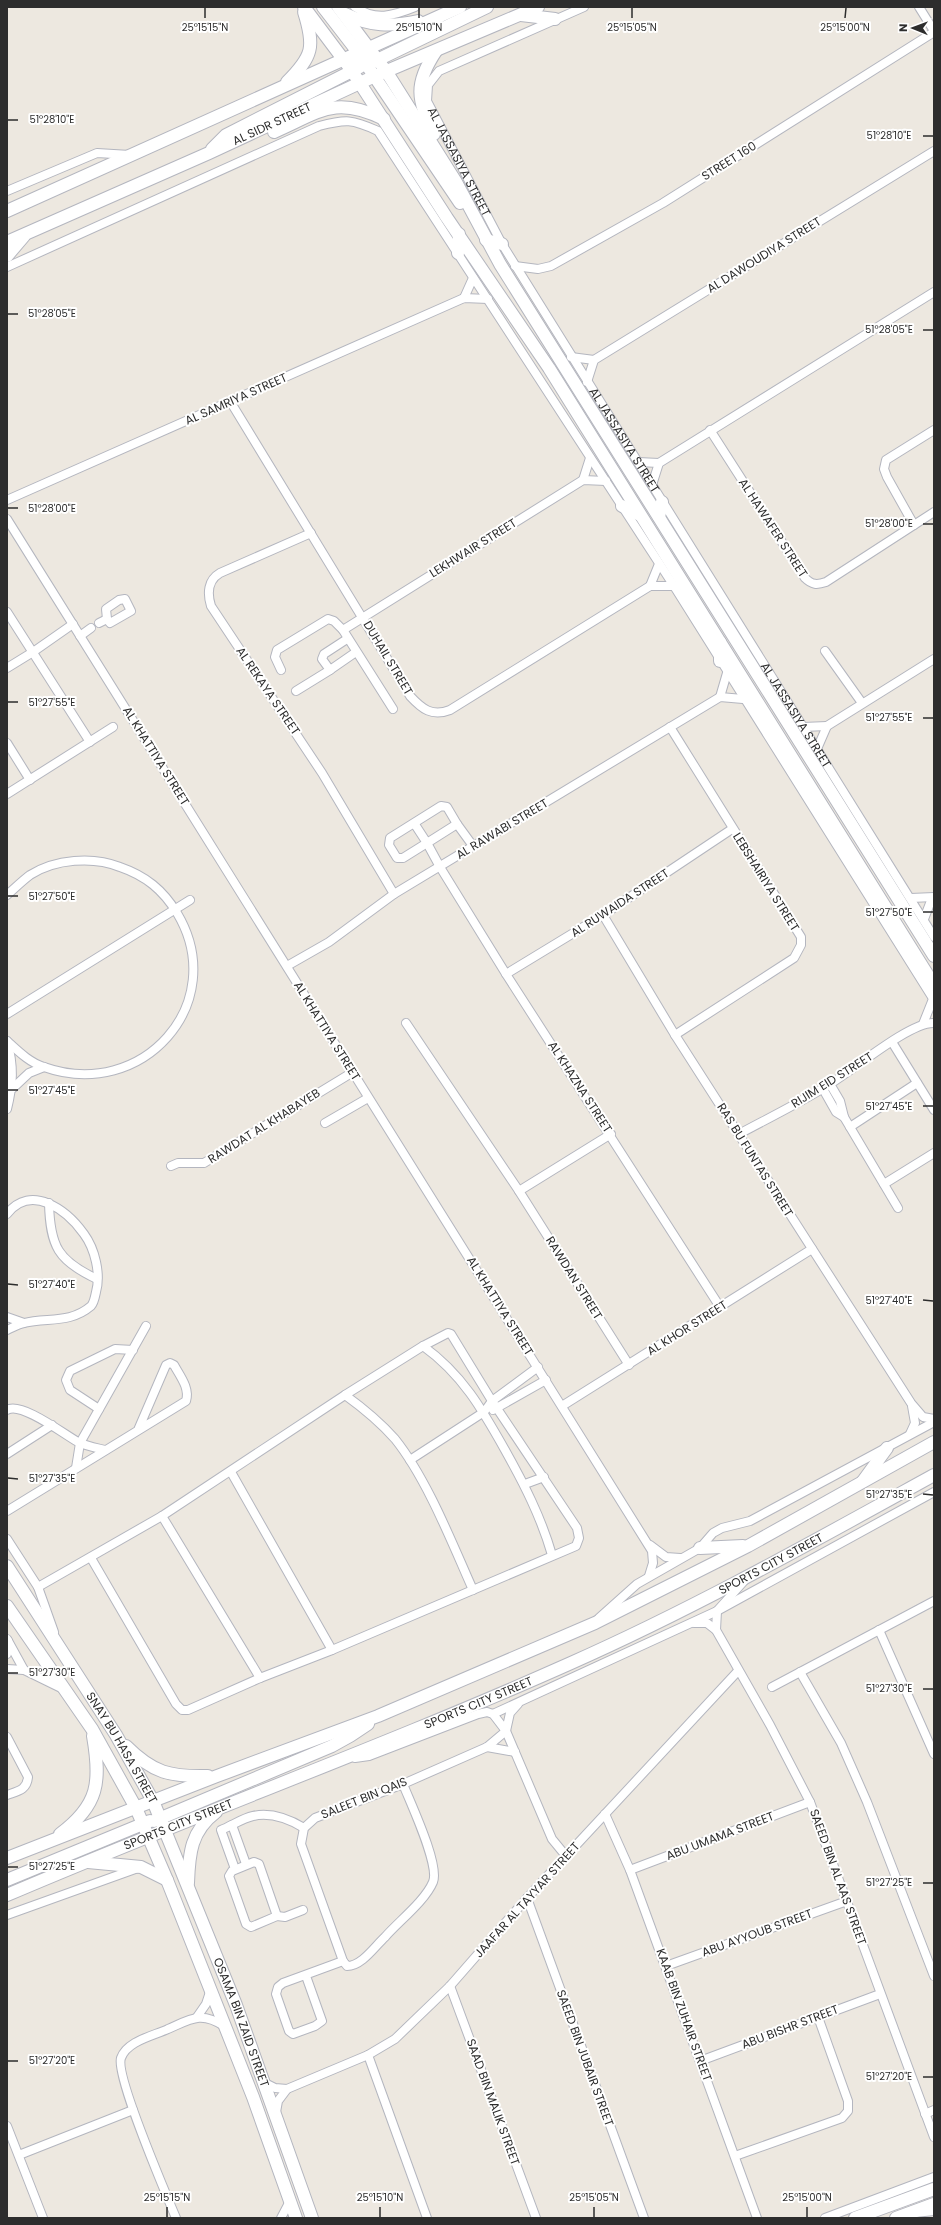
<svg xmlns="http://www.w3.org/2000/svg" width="941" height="2225" font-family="Poppins,sans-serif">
<rect width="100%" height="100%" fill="#ede8e0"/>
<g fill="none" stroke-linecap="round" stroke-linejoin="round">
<g stroke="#b4b6bf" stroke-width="10">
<g id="street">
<path d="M355 7C375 21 393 16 415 7"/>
<path id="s1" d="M584 7 439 71 428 85 427 101 502 244 934 937"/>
<path d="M919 7 934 31"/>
<path d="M7 191 97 153 130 155"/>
<path d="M515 266 538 269 551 266 663 203 934 32"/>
<path d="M7 267 319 126C346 119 352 119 378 131L674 586 934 1000"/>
<path d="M464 298 473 278"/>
<path d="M571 357 594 360"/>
<path d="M587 382 594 360 934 151"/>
<path d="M230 401 410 696C422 709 432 717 450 710L650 586H674"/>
<path d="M710 430 805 578C812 585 817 585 826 582L934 512"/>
<path d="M638 462 659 463"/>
<path d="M583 480 590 458"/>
<path d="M652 485 659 463 934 292"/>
<path d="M7 500 464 298 488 299"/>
<path d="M7 519 652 1551 653 1563 649 1576"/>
<path d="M914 525 887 477 884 469 886 460 934 430"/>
<path d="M311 533 220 573C208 580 207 593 211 606L322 773 394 894"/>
<path d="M650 586 659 564"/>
<path d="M125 599 131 611 110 623 107 619 106 609 119 600Z"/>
<path d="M7 612 90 742"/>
<path d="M99 623 107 619"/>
<path d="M343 630 393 709"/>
<path d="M80 636 91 628"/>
<path d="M347 639 324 654 322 659 330 670 356 652"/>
<path d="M825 651 862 703"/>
<path d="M7 668 33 652 73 624"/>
<path d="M281 670 275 657 277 650 328 619 334 621 343 630 583 480 606 481"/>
<path d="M296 691 330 670"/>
<path d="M720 697 727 673"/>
<path d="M670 727 801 937V945L794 958 675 1035"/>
<path d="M803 727 827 726"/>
<path d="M7 743 30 780"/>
<path d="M817 749 827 726 934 659"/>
<path d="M7 794 113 727"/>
<path d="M414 823 427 843 403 858H397L389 845 390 838 441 806 447 807 457 824"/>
<path d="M473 846 457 824 427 843 440 867 506 974 720 1307"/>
<path d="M7 895C15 888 22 881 30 875 55 859 93 856 120 867 146 876 163 890 177 913 231 1003 142 1102 44 1067 30 1063 18 1051 7 1041"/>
<path d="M911 898 934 897"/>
<path d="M603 915 675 1035 911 1403 923 1417 934 1419"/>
<path d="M924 919 932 898"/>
<path d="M287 966 329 942 394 894 720 697 743 699"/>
<path d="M506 974 603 915 732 829"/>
<path d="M7 1014 190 900"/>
<path d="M406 1023 519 1191 629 1365"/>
<path d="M923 1024 933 999"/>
<path d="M892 1042 934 1110"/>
<path d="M830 1084 840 1101 844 1117"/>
<path d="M13 1088 29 1073 44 1067"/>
<path d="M823 1089 836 1112 844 1117 898 1208"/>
<path d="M7 1109C13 1085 14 1065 7 1041"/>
<path d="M325 1123 368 1098"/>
<path d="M850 1127 917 1083"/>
<path d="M739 1134C767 1119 795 1105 822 1089 848 1075 908 1022 934 1023"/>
<path d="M171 1166 178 1163H204L353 1072"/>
<path d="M884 1184 934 1153"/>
<path d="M519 1191 611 1134"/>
<path d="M49 1203C50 1246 58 1261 97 1279"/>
<path d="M7 1214C31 1183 67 1210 84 1234 95 1249 101 1274 96 1292 95 1297 94 1303 91 1306 70 1324 47 1317 24 1323 18 1324 12 1328 7 1330"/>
<path d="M7 1317 24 1323"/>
<path d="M423 1346C462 1374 482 1409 505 1450 524 1484 541 1517 552 1555"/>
<path d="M345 1395C363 1408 380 1422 395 1439 427 1479 452 1543 473 1590"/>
<path d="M562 1406 812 1249"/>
<path d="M99 1409 70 1390 66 1380 70 1371 115 1349 133 1350"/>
<path d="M7 1410C21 1401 65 1435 78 1442 86 1446 97 1448 105 1450"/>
<path d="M493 1410 546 1380"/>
<path d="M910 1434 915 1423 912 1406"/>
<path d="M7 1454 52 1425"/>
<path d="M410 1460 484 1412 492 1401 538 1367"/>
<path d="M76 1468 80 1443 146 1326"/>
<path d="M231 1472 332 1650"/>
<path d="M525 1484 544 1477"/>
<path d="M7 1511 186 1401C190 1388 180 1376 174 1365L170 1363 166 1365 138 1430"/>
<path d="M162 1516 260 1678"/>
<path d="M7 1539 38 1587 54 1632"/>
<path d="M650 1545 666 1557 680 1558"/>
<path d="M744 1581 717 1611 716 1630 770 1725 810 1802 934 2137"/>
<path d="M38 1587 162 1516 345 1395 423 1346 448 1333 451 1334 492 1401 577 1528 579 1538 576 1546 332 1650 260 1678 188 1710H182L176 1704 91 1558"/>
<path d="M599 1618 637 1584 700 1548 713 1533 722 1528 750 1521 934 1422"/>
<path d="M694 1623H707L716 1630"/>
<path d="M879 1630 934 1754"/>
<path d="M7 1639 24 1670 65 1690"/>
<path d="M7 1654 8 1641"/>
<path d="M7 1669 24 1670"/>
<path d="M800 1672 841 1743 867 1802 934 1976"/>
<path d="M772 1687 934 1601"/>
<path d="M493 1714 717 1611 934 1492"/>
<path d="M7 1737 28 1777C27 1790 18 1791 7 1795"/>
<path d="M487 1747 515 1752"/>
<path d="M355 1758 369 1756 478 1714 487 1712 493 1714 506 1731 552 1839 566 1856"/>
<path d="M403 1784C410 1802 440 1865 433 1882 425 1901 399 1921 385 1937 375 1946 362 1966 347 1966L343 1961 301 1844 304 1828 315 1818 403 1784 487 1747 506 1731 510 1713 518 1704"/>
<path d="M605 1814 630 1870 757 2218"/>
<path d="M232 1825 246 1864"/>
<path d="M254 1862 259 1864 277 1916 251 1927 246 1924 229 1876 232 1871Z"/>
<path d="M235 1869 221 1830C231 1826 243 1818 253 1816 271 1812 289 1819 304 1828"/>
<path d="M630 1870 810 1802"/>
<path d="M527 1898 644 2218"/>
<path d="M7 1915 138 1868"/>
<path d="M277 1916 285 1917 303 1910"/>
<path d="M666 1966 847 1901"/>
<path d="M306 1976 322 2021 315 2026 293 2034 289 2031 276 1994 278 1987 283 1983 343 1961"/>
<path d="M450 1986 536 2218"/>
<path d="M197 2017 206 2004 210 1992"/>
<path d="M368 2055 427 2218"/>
<path d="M700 2061 880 1994"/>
<path d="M263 2082 275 2088 287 2089"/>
<path d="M276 2112 278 2101 287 2089 368 2055 395 2039 450 1986 527 1898 738 1671"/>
<path d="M925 2114 934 2110"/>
<path d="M7 2126 43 2218"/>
<path d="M19 2155 133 2110"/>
<path d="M735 2156 842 2118 848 2111V2101L818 2017"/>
<path d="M915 2213 934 2211"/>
<path d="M176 2218C166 2194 115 2075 121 2058 127 2041 153 2036 168 2029 191 2019 201 2011 224 2026"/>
<path d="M281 2218 290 2201"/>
<path d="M825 2218 934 2177"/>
</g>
</g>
<g stroke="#b4b6bf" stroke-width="14">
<g id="secondary">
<path d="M304 7 352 71 447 218 549 368 934 985"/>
<path d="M323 7 364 60"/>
<path d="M338 7 386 71 456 182 500 264 934 956"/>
<path d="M345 14C370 26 391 27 418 21"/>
<path d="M521 15 555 19"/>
<path d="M347 59H358L366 64 460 203"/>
<path d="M371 63 487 7"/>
<path d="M287 82C313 56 315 47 304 12"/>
<path d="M274 132C320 112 334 95 384 119"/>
<path d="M434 134C417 99 414 84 436 51"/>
<path d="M212 149 226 135 360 67"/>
<path d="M7 211 460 7"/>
<path d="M486 240 502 244"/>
<path id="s2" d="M7 242 209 153 375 76 538 7"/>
<path d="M458 253 459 234"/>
<path d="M7 256 24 236"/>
<path d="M622 506 640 515"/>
<path d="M659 517 662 502"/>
<path d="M720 661V642"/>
<path d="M863 1481 887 1448"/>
<path d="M700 1548 743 1546"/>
<path id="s3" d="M7 1566 116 1735 153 1801 236 2005 312 2218"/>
<path d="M7 1606 92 1729 136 1808 167 1880 253 2097 296 2218"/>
<path d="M126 1746C153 1773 170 1777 208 1776"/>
<path d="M154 1821 332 1746 350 1736 368 1724"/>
<path d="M60 1834C99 1805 101 1782 93 1736"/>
<path d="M7 1858 217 1776 378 1716 595 1623 748 1546 934 1442"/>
<path d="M88 1862 141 1867 167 1880"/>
<path d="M7 1880 150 1821"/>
<path d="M188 1883C189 1853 191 1831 216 1812"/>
<path id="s4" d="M7 1895C194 1815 385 1746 571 1663 695 1608 814 1541 934 1475"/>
<path d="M855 2218 934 2189"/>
<path d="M896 2218 934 2204"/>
</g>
</g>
<use href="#street" stroke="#fff" stroke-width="8"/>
<use href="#secondary" stroke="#fff" stroke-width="12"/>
</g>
<path fill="none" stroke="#2d2d2d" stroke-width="1.5" d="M205 18V8M419 18V8M632 18V8M845 18 846 8M8 120H18M923 136H933M8 314H18M923 330H933M8 508H18M923 524H933M8 702H18M923 718H933M8 896H18M923 912H933M8 1090H18M923 1106H933M8 1284 18 1285M923 1300 933 1301M8 1478 18 1479M923 1494 933 1495M8 1673H18M923 1689H933M8 1867H18M923 1883H933M8 2061H18M923 2077H933M167 2217V2207M380 2217V2207M594 2217V2207M807 2217V2207"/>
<g text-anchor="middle" stroke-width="4" stroke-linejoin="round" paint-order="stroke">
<g font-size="12" fill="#2d2d2d" stroke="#fff">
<text dy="4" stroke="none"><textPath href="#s2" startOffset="290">AL SIDR STREET</textPath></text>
<text transform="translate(729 161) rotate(-32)" y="4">STREET 160</text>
<text dy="4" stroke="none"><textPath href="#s1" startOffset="261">AL JASSASIYA STREET</textPath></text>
<text transform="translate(764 255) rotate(-32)" y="4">AL DAWOUDIYA STREET</text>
<text transform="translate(236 399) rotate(-24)" y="4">AL SAMRIYA STREET</text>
<text dy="4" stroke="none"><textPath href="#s1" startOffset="585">AL JASSASIYA STREET</textPath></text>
<text transform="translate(773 528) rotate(57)" y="4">AL HAWAFER STREET</text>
<text transform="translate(473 548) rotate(-32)" y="4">LEKHWAIR STREET</text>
<text transform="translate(388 658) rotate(59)" y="4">DUHAIL STREET</text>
<text transform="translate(268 691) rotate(56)" y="4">AL REKAYA STREET</text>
<text dy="4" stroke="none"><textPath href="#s1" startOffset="909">AL JASSASIYA STREET</textPath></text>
<text transform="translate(156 756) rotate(58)" y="4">AL KHATTIYA STREET</text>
<text transform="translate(502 829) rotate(-31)" y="4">AL RAWABI STREET</text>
<text transform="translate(766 882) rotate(58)" y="4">LEBSHAIRIYA STREET</text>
<text transform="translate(620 903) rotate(-33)" y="4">AL RUWAIDA STREET</text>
<text transform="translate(327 1031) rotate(58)" y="4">AL KHATTIYA STREET</text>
<text transform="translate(832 1080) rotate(-32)" y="4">RIJIM EID STREET</text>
<text transform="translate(580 1087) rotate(57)" y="4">AL KHAZNA STREET</text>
<text transform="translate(264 1126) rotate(-32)" y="4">RAWDAT AL KHABAYEB</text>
<text transform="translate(755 1160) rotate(58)" y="4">RAS BU FUNTAS STREET</text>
<text transform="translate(574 1278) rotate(58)" y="4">RAWDAN STREET</text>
<text transform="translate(500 1306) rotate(58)" y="4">AL KHATTIYA STREET</text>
<text transform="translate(687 1328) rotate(-32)" y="4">AL KHOR STREET</text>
<text dy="4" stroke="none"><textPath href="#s4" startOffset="833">SPORTS CITY STREET</textPath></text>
<text dy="4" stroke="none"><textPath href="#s4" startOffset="509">SPORTS CITY STREET</textPath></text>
<text dy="4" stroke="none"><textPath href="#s3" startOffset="215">SNAY BU HASA STREET</textPath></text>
<text transform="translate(364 1798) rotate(-22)" y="4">SALEET BIN QAIS</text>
<text dy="4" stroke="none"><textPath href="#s4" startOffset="185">SPORTS CITY STREET</textPath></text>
<text transform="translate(720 1836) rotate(-21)" y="4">ABU UMAMA STREET</text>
<text transform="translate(838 1877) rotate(70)" y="4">SAEED BIN AL AAS STREET</text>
<text transform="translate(527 1900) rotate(-48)" y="4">JAAFAR AL TAYYAR STREET</text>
<text transform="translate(757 1933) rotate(-20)" y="4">ABU AYYOUB STREET</text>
<text transform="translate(684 2015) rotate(70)" y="4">KAAB BIN ZUHAIR STREET</text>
<text dy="4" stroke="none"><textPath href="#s3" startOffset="515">OSAMA BIN ZAID STREET</textPath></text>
<text transform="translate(790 2027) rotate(-21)" y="4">ABU BISHR STREET</text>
<text transform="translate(585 2058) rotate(70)" y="4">SAEED BIN JUBAIR STREET</text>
<text transform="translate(493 2102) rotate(70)" y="4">SAAD BIN MALIK STREET</text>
</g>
</g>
<g font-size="10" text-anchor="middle" fill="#2d2d2d" stroke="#fff" stroke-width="4" stroke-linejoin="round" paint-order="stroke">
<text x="205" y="31">25°15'15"N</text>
<text x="419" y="31">25°15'10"N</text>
<text x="632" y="31">25°15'05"N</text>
<text x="845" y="31">25°15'00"N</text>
<text x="52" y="123">51°28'10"E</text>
<text x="889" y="139">51°28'10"E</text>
<text x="52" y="317">51°28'05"E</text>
<text x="889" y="333">51°28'05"E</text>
<text x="52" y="512">51°28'00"E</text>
<text x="889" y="527">51°28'00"E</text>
<text x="52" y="706">51°27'55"E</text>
<text x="889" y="721">51°27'55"E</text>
<text x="52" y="900">51°27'50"E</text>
<text x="889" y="916">51°27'50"E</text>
<text x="52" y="1094">51°27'45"E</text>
<text x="889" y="1110">51°27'45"E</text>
<text x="52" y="1288">51°27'40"E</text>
<text x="889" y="1304">51°27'40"E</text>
<text x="52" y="1482">51°27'35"E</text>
<text x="889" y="1498">51°27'35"E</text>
<text x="52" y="1676">51°27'30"E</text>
<text x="889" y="1692">51°27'30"E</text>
<text x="52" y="1870">51°27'25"E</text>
<text x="889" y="1886">51°27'25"E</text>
<text x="52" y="2064">51°27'20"E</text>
<text x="889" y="2080">51°27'20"E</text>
<text x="167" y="2201">25°15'15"N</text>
<text x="380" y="2201">25°15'10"N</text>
<text x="594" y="2201">25°15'05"N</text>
<text x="807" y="2201">25°15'00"N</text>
</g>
<rect width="941" height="2225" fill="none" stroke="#2d2d2d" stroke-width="16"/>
<g transform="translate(913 28) rotate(271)" stroke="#ffffff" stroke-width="3" paint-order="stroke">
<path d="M0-3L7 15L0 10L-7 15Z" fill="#2d2d2d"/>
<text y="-6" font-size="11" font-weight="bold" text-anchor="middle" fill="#2d2d2d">N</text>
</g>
</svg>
